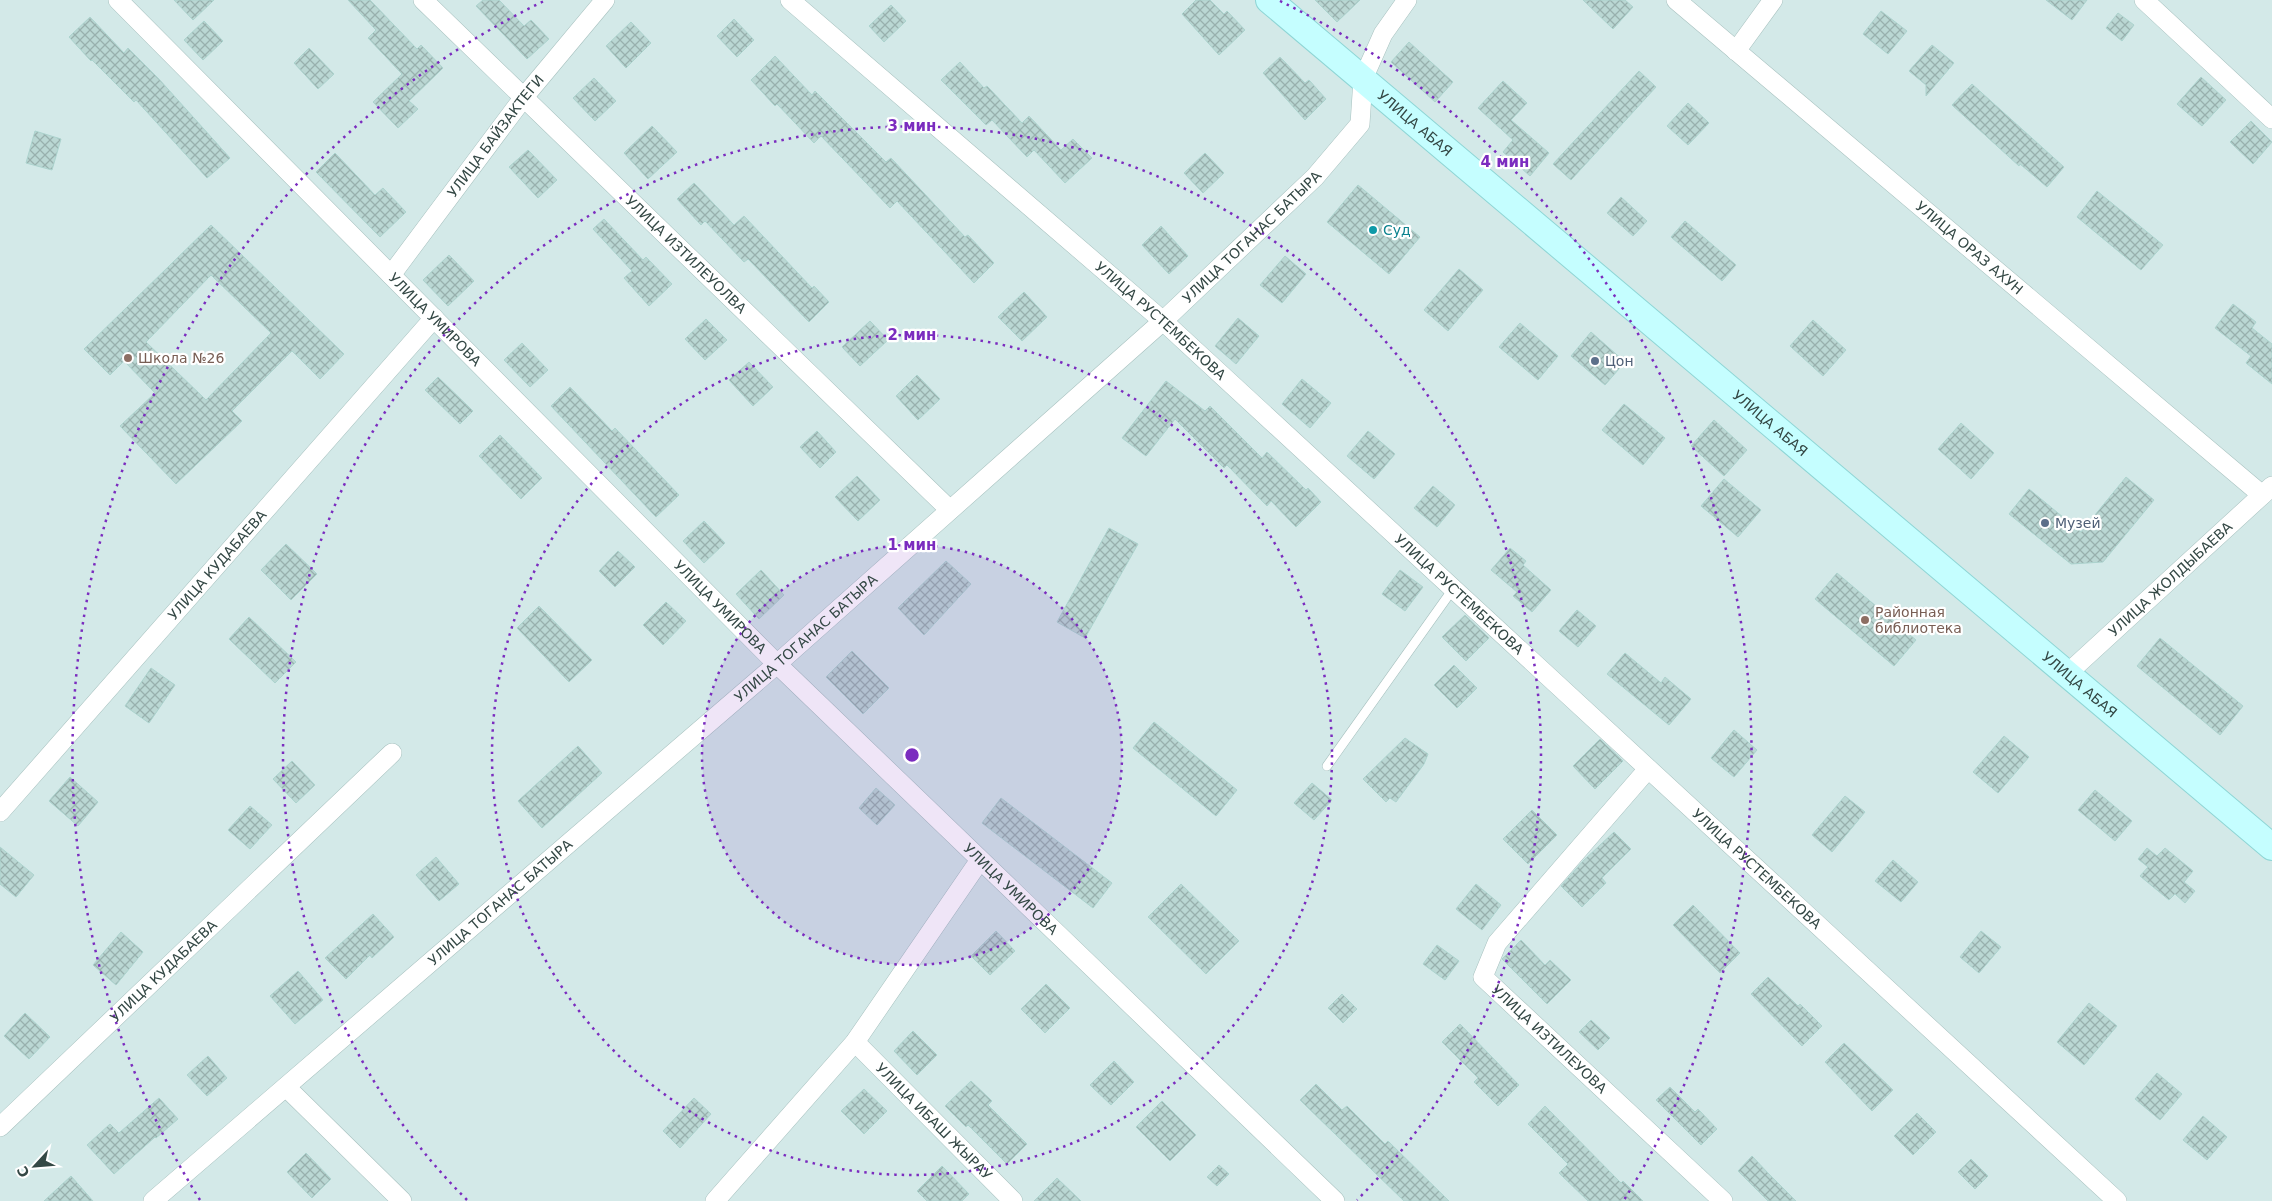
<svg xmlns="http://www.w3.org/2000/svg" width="2272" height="1201" font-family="'DejaVu Sans',sans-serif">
<defs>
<pattern id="building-cross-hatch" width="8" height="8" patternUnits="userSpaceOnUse" patternTransform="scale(1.25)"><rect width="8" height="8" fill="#bad7d3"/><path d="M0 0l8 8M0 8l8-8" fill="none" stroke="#98b0ad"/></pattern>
</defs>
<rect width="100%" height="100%" fill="#e5f4f4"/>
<path fill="#d3e9e8" d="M0 0H2272V1201H0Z"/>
<path fill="url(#building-cross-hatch)" stroke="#acd3ce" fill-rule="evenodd" d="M174 0H214L193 20Z
M348 0H370L417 49 421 45 443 68 409 101 418 109 398 128 373 102 402 74 368 38 376 30Z
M483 0H499L524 26 531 20 549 39 527 59 476 6Z
M1196 0H1210L1224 14 1227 11 1245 30 1219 55 1182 14Z
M1315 0H1360L1337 22Z
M1583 0H1625L1633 7 1613 29Z
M2046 0H2087L2072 20Z
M891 5 906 21 884 42 869 26Z
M1881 11 1907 31 1888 54 1863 34Z
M2118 13 2134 25 2122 41 2106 28Z
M90 17 124 53 128 48 158 78 230 158 207 178 136 100 134 102 92 60 91 61 69 37Z
M734 19 754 40 737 57 717 36Z
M204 21 223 41 203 60 184 40Z
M631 22 651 43 626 68 606 46Z
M1409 42 1453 82 1435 102 1391 62Z
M1932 45 1954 63 1926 96V85L1909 71Z
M309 48 334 74 318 89 294 63Z
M775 56 812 95 815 91 886 162 891 158 965 237 968 235 994 263 974 283 897 201 890 208 821 136 814 143 777 104 775 106 751 80Z
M1280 57 1305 83 1309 80 1326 99 1305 120 1263 73Z
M960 62 984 88 987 86 1022 123 1029 116 1061 150 1073 139 1092 158 1065 183 1034 150 1027 157 992 120 986 125 941 80Z
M1639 71 1656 87 1571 180 1553 164Z
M2201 77 2226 100 2202 126 2177 104Z
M594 78 616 101 595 121 573 98Z
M1503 81 1527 103 1511 120 1549 153 1530 176 1503 152 1513 140 1478 108Z
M1972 84 2064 167 2047 187 2020 164 2019 166 1952 105Z
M1688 103 1709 123 1688 145 1667 126Z
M2251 121 2272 142 2253 164 2230 142Z
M652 126 677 152 648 179 624 153Z
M35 131 61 139 52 170 26 163Z
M528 150 557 180 538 198 509 167Z
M335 153 375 195 383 188 406 212 380 237 316 172Z
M1205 153 1224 173 1203 193 1184 173Z
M694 183 734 225 744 216 812 288 814 286 829 302 809 322 748 259 744 262 705 221 701 225 677 199Z
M1358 185 1420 237 1389 274 1327 222Z
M2097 191 2163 245 2141 270 2077 217Z
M1621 197 1647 221 1633 236 1607 213Z
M604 219 643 260 646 257 672 284 649 306 624 278 632 271 593 229Z
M1685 221 1736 265 1722 281 1671 237Z
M211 225 344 354 320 379 292 351 232 411 242 421 176 484 120 426 155 393 124 361 110 375 84 349ZM211 275 271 333 206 400 146 342Z
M1161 226 1188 256 1169 274 1142 245Z
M449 255 474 281 448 306 423 280Z
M1285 256 1306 274 1282 303 1260 285Z
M1459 269 1483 290 1448 331 1424 310Z
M1024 292 1047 317 1022 341 998 317Z
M2233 304 2256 322 2252 328 2272 344V384L2246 363 2251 356 2215 328Z
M1238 318 1259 336 1236 364 1215 346Z
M706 319 727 340 705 360 685 339Z
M1813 320 1846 350 1823 376 1790 346Z
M870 321 888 340 860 366 842 347Z
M1520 323 1558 356 1538 380 1499 347Z
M1591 332 1625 362 1605 385 1571 356Z
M522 343 548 370 530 387 504 360Z
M749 362 773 387 753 406 729 380Z
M917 375 940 399 918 420 896 396Z
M438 377 473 411 460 424 425 390Z
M1302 379 1331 403 1310 428 1282 404Z
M1166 381 1205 411 1210 406 1262 458 1267 452 1306 490 1308 488 1321 502 1296 527 1271 501 1267 506 1227 465 1224 468 1175 419 1146 456 1122 438Z
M570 387 612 431 615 428 679 495 656 517 551 406Z
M1624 404 1665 438 1643 465 1602 430Z
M1714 420 1747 450 1724 476 1691 446Z
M1961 423 1994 453 1971 479 1938 449Z
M817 431 836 452 820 468 800 447Z
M1368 431 1395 454 1374 479 1347 456Z
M500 435 542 478 521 499 479 456Z
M857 476 880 500 858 521 835 497Z
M2126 477 2154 500 2103 562 2071 564 2009 514 2029 489 2081 532Z
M1724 479 1761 510 1738 537 1701 506Z
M1433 486 1455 505 1437 527 1414 508Z
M704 521 725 543 704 563 683 541Z
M1109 528 1138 544 1085 638 1057 622Z
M286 544 317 574 291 600 261 570Z
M1510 548 1526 561 1523 565 1551 590 1532 612 1513 596 1517 592 1491 570Z
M618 551 635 567 615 587 599 571Z
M946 561 971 584 924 635 898 608Z
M761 570 784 595 759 619 736 594Z
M1400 570 1423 587 1405 611 1382 594Z
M1837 573 1916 640 1894 666 1815 599Z
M666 602 686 621 663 645 643 625Z
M539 606 592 660 569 682 517 628Z
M1577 610 1596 626 1578 647 1559 631Z
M1465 615 1489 638 1466 661 1442 637Z
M249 617 296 662 275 683 229 639Z
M2160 638 2243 706 2220 735 2137 666Z
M852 651 889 688 863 714 826 677Z
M1625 653 1661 683 1665 677 1691 699 1669 725 1607 674Z
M1454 665 1477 688 1457 708 1434 685Z
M151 668 175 685 149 723 125 706Z
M1154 722 1237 790 1216 816 1133 748Z
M1734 730 1757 750 1734 777 1711 758Z
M2004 736 2029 757 1998 793 1973 772Z
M1405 738 1428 754 1424 764 1396 802 1390 798 1386 802 1363 779Z
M1600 739 1623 761 1595 789 1573 766Z
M578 746 602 773 542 828 518 801Z
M292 761 315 785 296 803 273 779Z
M70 777 98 802 78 826 49 801Z
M1312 783 1332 800 1314 820 1294 803Z
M876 788 895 805 877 825 859 808Z
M2095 790 2132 821 2115 841 2078 810Z
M1845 796 1865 812 1832 852 1812 835Z
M1001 798 1112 883 1093 908 982 823Z
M250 806 272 825 250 849 228 830Z
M1532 810 1557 835 1528 864 1503 839Z
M1614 832 1631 849 1602 878 1606 883 1582 907 1561 886 1584 860Z
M0 847 34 875 16 897 0 884Z
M2147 848 2157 856 2165 848 2193 871 2184 882 2195 891 2185 903 2175 894 2169 900 2140 876 2148 867 2138 859Z
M436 857 459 884 439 901 416 875Z
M1893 860 1918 882 1901 902 1875 881Z
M1181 884 1239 941 1206 974 1148 917Z
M1476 884 1501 905 1482 930 1456 909Z
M1693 905 1740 953 1720 973 1673 925Z
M373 914 394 937 372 958 370 955 346 979 325 958Z
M996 931 1015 951 990 975 971 956Z
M1981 931 2001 947 1979 973 1960 957Z
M121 932 143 952 116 985 93 965Z
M1521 940 1545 965 1550 960 1571 980 1547 1004 1502 959Z
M1437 945 1459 961 1445 980 1423 964Z
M298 971 323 1000 295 1024 270 996Z
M1768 977 1798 1006 1800 1004 1822 1026 1802 1046 1751 994Z
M1046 984 1070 1008 1045 1033 1021 1009Z
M1342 994 1357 1009 1343 1023 1328 1008Z
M2089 1003 2117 1026 2084 1065 2057 1042Z
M25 1013 50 1037 29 1059 4 1036Z
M1591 1020 1610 1038 1598 1050 1579 1032Z
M1460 1024 1519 1085 1498 1106 1474 1082 1478 1078 1442 1042Z
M913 1031 937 1055 917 1075 894 1051Z
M1844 1043 1893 1090 1872 1111 1825 1062Z
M208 1056 227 1078 207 1096 187 1075Z
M1114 1061 1134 1082 1111 1105 1090 1085Z
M2157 1073 2182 1094 2160 1120 2135 1099Z
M971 1081 992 1101 988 1105 1027 1144 1007 1164 968 1125 966 1127 945 1106Z
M1316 1084 1342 1110 1347 1106 1385 1144 1388 1141 1449 1201H1404L1300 1100Z
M1670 1087 1695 1112 1698 1109 1717 1129 1701 1145 1656 1100Z
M864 1089 887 1111 864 1134 841 1111Z
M159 1098 178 1119 156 1138 155 1137 114 1174 87 1145 110 1124 119 1133Z
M694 1098 711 1114 680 1148 663 1131Z
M1162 1101 1196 1135 1170 1161 1136 1127Z
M1545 1106 1621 1183 1623 1181 1643 1201H1588L1559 1173 1568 1164 1528 1124Z
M1917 1113 1936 1132 1913 1155 1894 1136Z
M2203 1116 2227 1137 2207 1160 2183 1140Z
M306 1153 331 1179 312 1198 287 1172Z
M1752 1156 1768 1173 1796 1201H1768L1738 1171Z
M1971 1159 1988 1176 1975 1189 1958 1172Z
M1219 1165 1229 1174 1217 1186 1207 1177Z
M942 1166 969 1194 962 1201H927L917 1191Z
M71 1176 93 1201H44Z
M1057 1178 1081 1201H1034Z"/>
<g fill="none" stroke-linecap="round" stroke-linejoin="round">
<g stroke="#a7c1bf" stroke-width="10">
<path id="lane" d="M1327 766 1453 589"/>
</g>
<g stroke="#a7c1bf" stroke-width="20">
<g id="street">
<path id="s1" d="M118 0 777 664 1335 1201"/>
<path id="s2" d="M423 0 950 510"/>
<path id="s3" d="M790 0 1163 321 2117 1201"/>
<path id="s4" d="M1676 0 2262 495"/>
<path d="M2144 0 2272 119"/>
<path d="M1736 51 1773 0"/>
<path id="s5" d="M391 275 524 97 605 0"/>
<path id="s6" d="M2068 673 2272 486"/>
<path id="s7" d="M1648 769 1497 943 1483 977 1723 1201"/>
<path id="s8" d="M0 812 434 318"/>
<path id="s9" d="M855 1042 1013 1201"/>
<path d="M286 1087 402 1201"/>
<path id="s10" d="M0 1127 392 753"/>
<path id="s11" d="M153 1201 777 664 1163 321 1315 177 1360 124 1363 79 1383 34 1407 0"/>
<path d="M715 1201 855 1042 980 860"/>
</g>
</g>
<g stroke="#8ed5d5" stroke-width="28">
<g id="secondary">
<path id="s12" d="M1269 0 2272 847"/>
</g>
</g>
<use href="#lane" stroke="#fff" stroke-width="9"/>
<use href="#street" stroke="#fff" stroke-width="19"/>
<use href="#secondary" stroke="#c5feff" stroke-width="26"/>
</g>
<circle cx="912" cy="755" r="210" fill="#7b2cbf" fill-opacity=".12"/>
<g fill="none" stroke="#7b2cbf" stroke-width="2.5" stroke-dasharray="2.5 5">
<circle cx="912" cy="755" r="210"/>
<circle cx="912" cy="755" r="420"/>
<path d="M467 1200A629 629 0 1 1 1357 1200"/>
<path d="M200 1200A839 839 0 0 1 544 1M1280 1A839 839 0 0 1 1624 1200"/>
</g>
<circle fill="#0f9aa8" stroke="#fff" stroke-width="2" cx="1373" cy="230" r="5"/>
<g fill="#8d6e63" stroke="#fff" stroke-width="2">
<circle cx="128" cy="358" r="5"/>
<circle cx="1865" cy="620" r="5"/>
</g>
<g fill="#5c6f8a" stroke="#fff" stroke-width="2">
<circle cx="1595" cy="361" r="5"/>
<circle cx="2045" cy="523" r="5"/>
</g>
<g text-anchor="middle" stroke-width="4.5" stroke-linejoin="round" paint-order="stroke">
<g font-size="14" fill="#344845" stroke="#fff">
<text dy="5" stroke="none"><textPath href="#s12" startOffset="191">УЛИЦА АБАЯ</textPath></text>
<text dy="5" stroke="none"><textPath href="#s5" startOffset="174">УЛИЦА БАЙЗАКТЕГИ</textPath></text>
<text dy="5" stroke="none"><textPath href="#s11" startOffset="1462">УЛИЦА ТОГАНАС БАТЫРА</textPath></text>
<text dy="5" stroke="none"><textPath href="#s4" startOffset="384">УЛИЦА ОРАЗ АХУН</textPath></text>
<text dy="5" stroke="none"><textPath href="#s2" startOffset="366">УЛИЦА ИЗТИЛЕУОЛВА</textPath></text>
<text dy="5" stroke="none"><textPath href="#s1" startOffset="450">УЛИЦА УМИРОВА</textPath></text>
<text dy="5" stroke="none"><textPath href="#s3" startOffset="490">УЛИЦА РУСТЕМБЕКОВА</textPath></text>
<text dy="5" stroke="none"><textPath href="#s12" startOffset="656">УЛИЦА АБАЯ</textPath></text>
<text dy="5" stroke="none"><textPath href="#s8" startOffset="329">УЛИЦА КУДАБАЕВА</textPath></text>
<text dy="5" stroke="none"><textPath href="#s6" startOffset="139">УЛИЦА ЖОЛДЫБАЕВА</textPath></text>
<text dy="5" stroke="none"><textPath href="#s3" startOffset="895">УЛИЦА РУСТЕМБЕКОВА</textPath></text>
<text dy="5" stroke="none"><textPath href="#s1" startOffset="855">УЛИЦА УМИРОВА</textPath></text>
<text dy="5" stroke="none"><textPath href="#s11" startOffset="862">УЛИЦА ТОГАНАС БАТЫРА</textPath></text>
<text dy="5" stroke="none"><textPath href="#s12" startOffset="1061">УЛИЦА АБАЯ</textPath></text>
<text dy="5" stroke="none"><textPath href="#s3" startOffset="1300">УЛИЦА РУСТЕМБЕКОВА</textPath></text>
<text dy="5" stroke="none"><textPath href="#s1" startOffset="1260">УЛИЦА УМИРОВА</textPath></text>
<text dy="5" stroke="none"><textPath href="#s11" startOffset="458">УЛИЦА ТОГАНАС БАТЫРА</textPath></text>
<text dy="5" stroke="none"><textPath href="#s10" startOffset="226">УЛИЦА КУДАБАЕВА</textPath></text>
<text dy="5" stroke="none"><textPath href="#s7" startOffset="358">УЛИЦА ИЗТИЛЕУОВА</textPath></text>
<text dy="5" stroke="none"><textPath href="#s9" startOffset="112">УЛИЦА ИБАШ ЖЫРАУ</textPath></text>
</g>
<g font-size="14" fill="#0d838f" stroke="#fff" text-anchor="start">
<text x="1383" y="235">Суд</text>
</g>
<g font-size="14" fill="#785e54" stroke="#fff" text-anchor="start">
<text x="138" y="363">Школа №26</text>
<text x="1875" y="617">Районная<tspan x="1875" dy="16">библиотека</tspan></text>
</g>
<g font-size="14" fill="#4e5e75" stroke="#fff" text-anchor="start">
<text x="1605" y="366">Цон</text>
<text x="2055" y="528">Музей</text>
</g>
</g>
<circle cx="912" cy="755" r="8" fill="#7b2cbf" stroke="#fff" stroke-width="2.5"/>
<g font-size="15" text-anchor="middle" font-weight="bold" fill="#7b2cbf" stroke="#fff" stroke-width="4.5" stroke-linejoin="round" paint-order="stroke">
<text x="912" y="131">3 мин</text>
<text x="1505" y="167">4 мин</text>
<text x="912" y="340">2 мин</text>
<text x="912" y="550">1 мин</text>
</g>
<g transform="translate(35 1166) rotate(244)" stroke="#ffffff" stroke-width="4" paint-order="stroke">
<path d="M0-4L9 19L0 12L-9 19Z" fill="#344845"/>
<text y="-8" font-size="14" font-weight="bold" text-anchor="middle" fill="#344845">С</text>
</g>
</svg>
